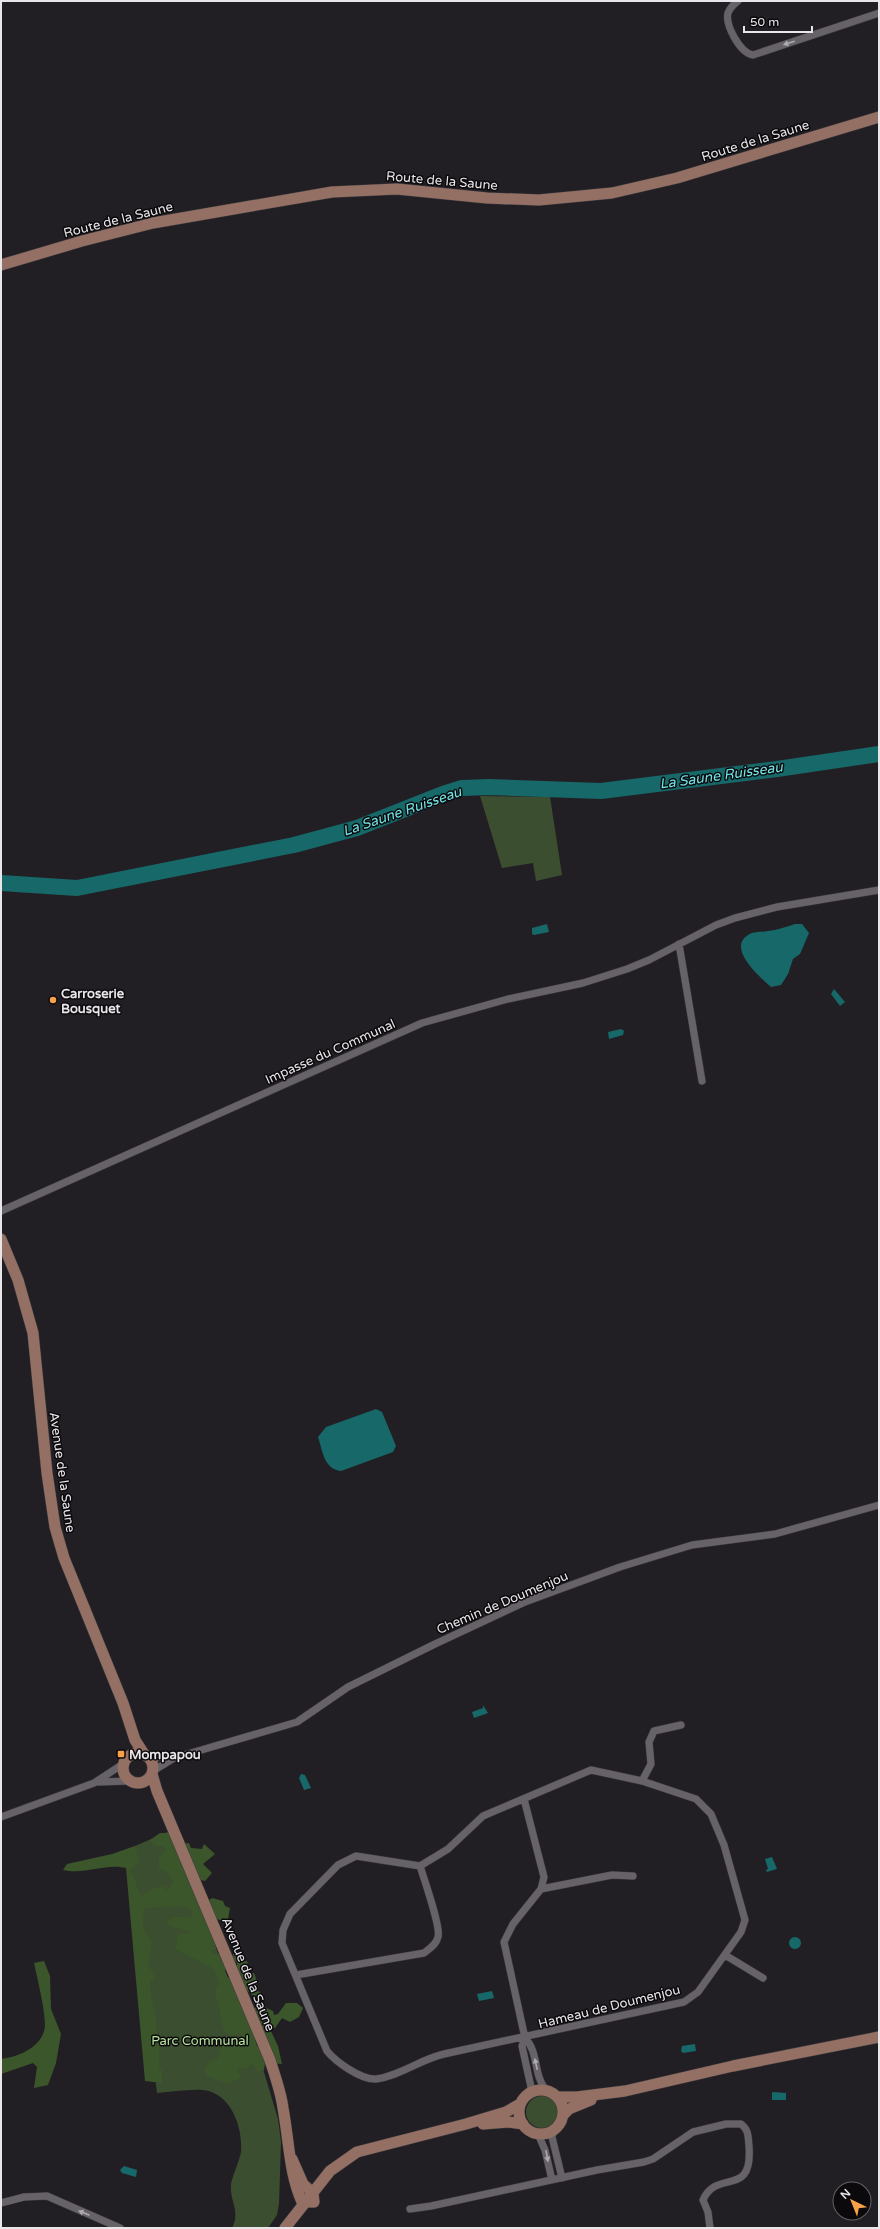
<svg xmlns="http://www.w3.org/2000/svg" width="880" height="2229" font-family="'Varela Round',sans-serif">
<rect width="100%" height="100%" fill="#221f24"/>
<path fill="#3c4e30" d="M480 796 550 797 562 875 536 881 533 863 502 868Z
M170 1831 261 2062 278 2119 281 2142 279 2204 277 2215 268 2228H232C241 2211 229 2200 231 2184 233 2173 239 2163 241 2152 243 2127 231 2093 203 2090 188 2089 172 2092 157 2093L129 1851 135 1846Z
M526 2112a16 16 0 1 1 32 0a16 16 0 1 1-32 0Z"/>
<path fill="#3c562b" d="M160 1833H167L176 1837 177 1844 189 1843 191 1848 202 1849 204 1844 215 1854 203 1864 212 1873 205 1881 197 1879 208 1901 212 1898 223 1901 225 1906 230 1908 228 1919 222 1921 217 1919 214 1934 216 1948 212 1951 213 1954H218L226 1957 227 1966 225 1971 228 1978 237 1972V1963L231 1957 236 1951 240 1953 243 1961H247L250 1973H254L257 1981 256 1990 260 1992 261 1995 255 1998 240 1984 257 2046 264 2049 265 2040 260 2022 254 2018V2009L258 2004 273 2011 274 2015 278 2014 286 2003H297L303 2008 299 2017 290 2022 282 2018 275 2028 270 2029 278 2046 282 2064 265 2063 264 2070 259 2071 251 2063 246 2069 238 2068 237 2070 241 2078 228 2083 208 2077 204 2071 210 2061 218 2059 221 2046 226 2041 230 2043 241 2035 239 2033 230 2036 223 2029 215 1990 220 1982 212 1968 176 1949 178 1934 190 1933V1931L172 1927 166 1922 174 1917H190L193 1913 187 1906 144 1908 143 1928 152 1942 148 1964 155 1978 150 1981C149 2000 159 2018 156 2035L159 2038V2067L162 2071V2083L145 2081 126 1868C104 1863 86 1875 63 1870L67 1864 112 1854 135 1846 139 1861 131 1870 140 1894 143 1896 148 1890 164 1886 165 1889 169 1890 173 1882 168 1873 159 1868V1858L166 1849 162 1846H155L150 1840Z
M44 1961 50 1976 51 2009 61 2034 56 2063 48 2085 34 2088 37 2067 33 2063 1 2074V2059C19 2057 45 2046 45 2024 44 2004 38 1982 34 1963Z"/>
<path fill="#166869" d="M547 924 549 932 534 935 532 934V928Z
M795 924H802L809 933 800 954 793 959 788 974 781 985 771 987C759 976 723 945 752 933 756 932 763 932 768 931 777 930 786 927 795 924Z
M834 989 845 1002 840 1006 831 994Z
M621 1029 624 1031 623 1035 609 1039 608 1032Z
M376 1409 382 1412 396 1446 393 1452 341 1471C324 1469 323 1452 318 1437L326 1427Z
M483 1705 488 1713 474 1718 472 1712 483 1708Z
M301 1774 305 1775 311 1788 304 1790 299 1778Z
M772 1857 777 1869 767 1872 766 1870 768 1869 765 1859Z
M789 1943a6 6 0 1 1 12 0a6 6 0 1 1-12 0Z
M492 1991 494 1998 479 2001 477 1994Z
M695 2044 696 2051 683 2053 681 2051 682 2046Z
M772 2092 786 2093V2100H772Z
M124 2166 137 2170 136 2177 122 2173 120 2170Z"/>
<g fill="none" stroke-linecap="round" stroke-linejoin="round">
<path stroke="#166869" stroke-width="16" d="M1 883 77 888 294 845 357 828 443 794 462 788 490 787 601 791 777 769 879 754"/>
<g stroke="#3d3a3e" stroke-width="8">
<path id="street" d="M738 1C734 4 730 8 728 13 725 25 740 53 753 55L879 13
M679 944 702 1081
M1 1211 422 1023 508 999 583 983 627 969 649 960 716 925 735 918 777 907 879 890
M149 1757 172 1758
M591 1770 642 1781 696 1799 711 1814 724 1845 745 1920 741 1932 698 1992 684 2002C604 2020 524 2037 444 2054 421 2059 400 2076 376 2079 361 2080 336 2062 327 2051L282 1943 283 1930 290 1914 338 1865 356 1856 420 1866 448 1849 483 1816Z
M153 1771 174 1758 297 1722 348 1687 435 1644 525 1602 620 1567 692 1545 775 1534 879 1505
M642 1781 651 1764 649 1742 654 1731 681 1725
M99 1782 129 1781
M524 1799 544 1877 541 1889 513 1924 504 1942 525 2038C539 2052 533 2075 546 2090
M1 1817 94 1783 123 1764
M541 1889 612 1875 633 1876
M725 1955 763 1978
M296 1975 424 1953C430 1948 436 1945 438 1937 441 1927 424 1879 420 1866
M525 2038 522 2046 531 2087 529 2093
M553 2131 552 2137 562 2178
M538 2134 545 2150 552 2180
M1 2203 24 2197 47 2196 120 2228
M410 2209 431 2206 597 2170 644 2162 653 2159 693 2132 726 2124H741C749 2130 748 2137 749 2146 753 2199 717 2168 703 2200L708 2212 710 2228"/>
</g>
<g stroke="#3d3a3e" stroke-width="12">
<path id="secondary" d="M1 265 82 241 153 223 332 192 397 189 487 198 539 200 612 193 677 178 879 117
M1 1239 18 1280 33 1333 47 1473 55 1527 64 1558 123 1703 135 1740 144 1754
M123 1768a15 15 0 1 1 30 0a15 15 0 1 1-30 0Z
M152 1774 157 1791 270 2060C275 2076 281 2092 283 2108 289 2140 289 2173 302 2202H314L313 2193 303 2184 292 2159
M519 2112a22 22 0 1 1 44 0a22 22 0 1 1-44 0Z
M558 2097H577L625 2091 733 2066 879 2037
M564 2114 569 2109 591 2100
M483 2124 508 2122 523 2124
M285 2228 330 2171 357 2152 466 2124 506 2112 520 2104"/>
</g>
<use href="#street" stroke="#666268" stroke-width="7"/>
<use href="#secondary" stroke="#937063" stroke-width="11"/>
</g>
<defs><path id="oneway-solid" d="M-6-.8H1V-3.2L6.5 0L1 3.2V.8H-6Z"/></defs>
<g fill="#aeabb0">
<use href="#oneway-solid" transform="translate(789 43) rotate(162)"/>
<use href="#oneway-solid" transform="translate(536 2064) rotate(-102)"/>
<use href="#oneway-solid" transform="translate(547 2156) rotate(79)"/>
<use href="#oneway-solid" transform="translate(84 2213) rotate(-157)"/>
</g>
<g fill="#f7a149" stroke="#0b090c" stroke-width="1.5">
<circle cx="53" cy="1000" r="4"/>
<rect x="117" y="1750" width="8" height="8" rx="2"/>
</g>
<g text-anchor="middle" stroke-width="3" stroke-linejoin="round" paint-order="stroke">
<g font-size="13" fill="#e9e6ea" stroke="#0b090c">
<text transform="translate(755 140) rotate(-17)" y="5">Route de la Saune</text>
<text transform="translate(442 180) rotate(5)" y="5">Route de la Saune</text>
<text transform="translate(118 219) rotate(-14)" y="5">Route de la Saune</text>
<text transform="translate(330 1051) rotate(-24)" y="5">Impasse du Communal</text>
<text transform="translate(63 1472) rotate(82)" y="5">Avenue de la Saune</text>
<text transform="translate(502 1602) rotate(-23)" y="5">Chemin de Doumenjou</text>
<text transform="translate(249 1974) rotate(68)" y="5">Avenue de la Saune</text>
<text transform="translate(609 2006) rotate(-14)" y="5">Hameau de Doumenjou</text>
</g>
<g font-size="13" font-weight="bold" fill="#e9e6ea" stroke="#0b090c" text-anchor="start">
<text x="61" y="998">Carroserie<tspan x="61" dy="15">Bousquet</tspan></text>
<text x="129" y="1759">Mompapou</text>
</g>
<g font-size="13" fill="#b7e39d" stroke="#0b090c">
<text x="200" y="2045">Parc Communal</text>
</g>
<g font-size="14" font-style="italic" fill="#72e3e4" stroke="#0b090c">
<text transform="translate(721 775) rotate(-8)" y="5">La Saune Ruisseau</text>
<text transform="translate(402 811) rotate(-19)" y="5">La Saune Ruisseau</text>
</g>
</g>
<rect width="880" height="2229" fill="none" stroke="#e9e6ea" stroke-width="4"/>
<g transform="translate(852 2201) rotate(317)"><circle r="19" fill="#0b090c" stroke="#646165"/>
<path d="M0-3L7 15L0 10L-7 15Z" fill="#f7a149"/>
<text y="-6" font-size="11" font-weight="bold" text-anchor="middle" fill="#e9e6ea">N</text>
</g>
<path d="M744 26v6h68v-6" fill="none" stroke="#e9e6ea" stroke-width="2"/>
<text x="750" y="26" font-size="12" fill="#e9e6ea" stroke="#0b090c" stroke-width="3" paint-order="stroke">50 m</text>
</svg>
